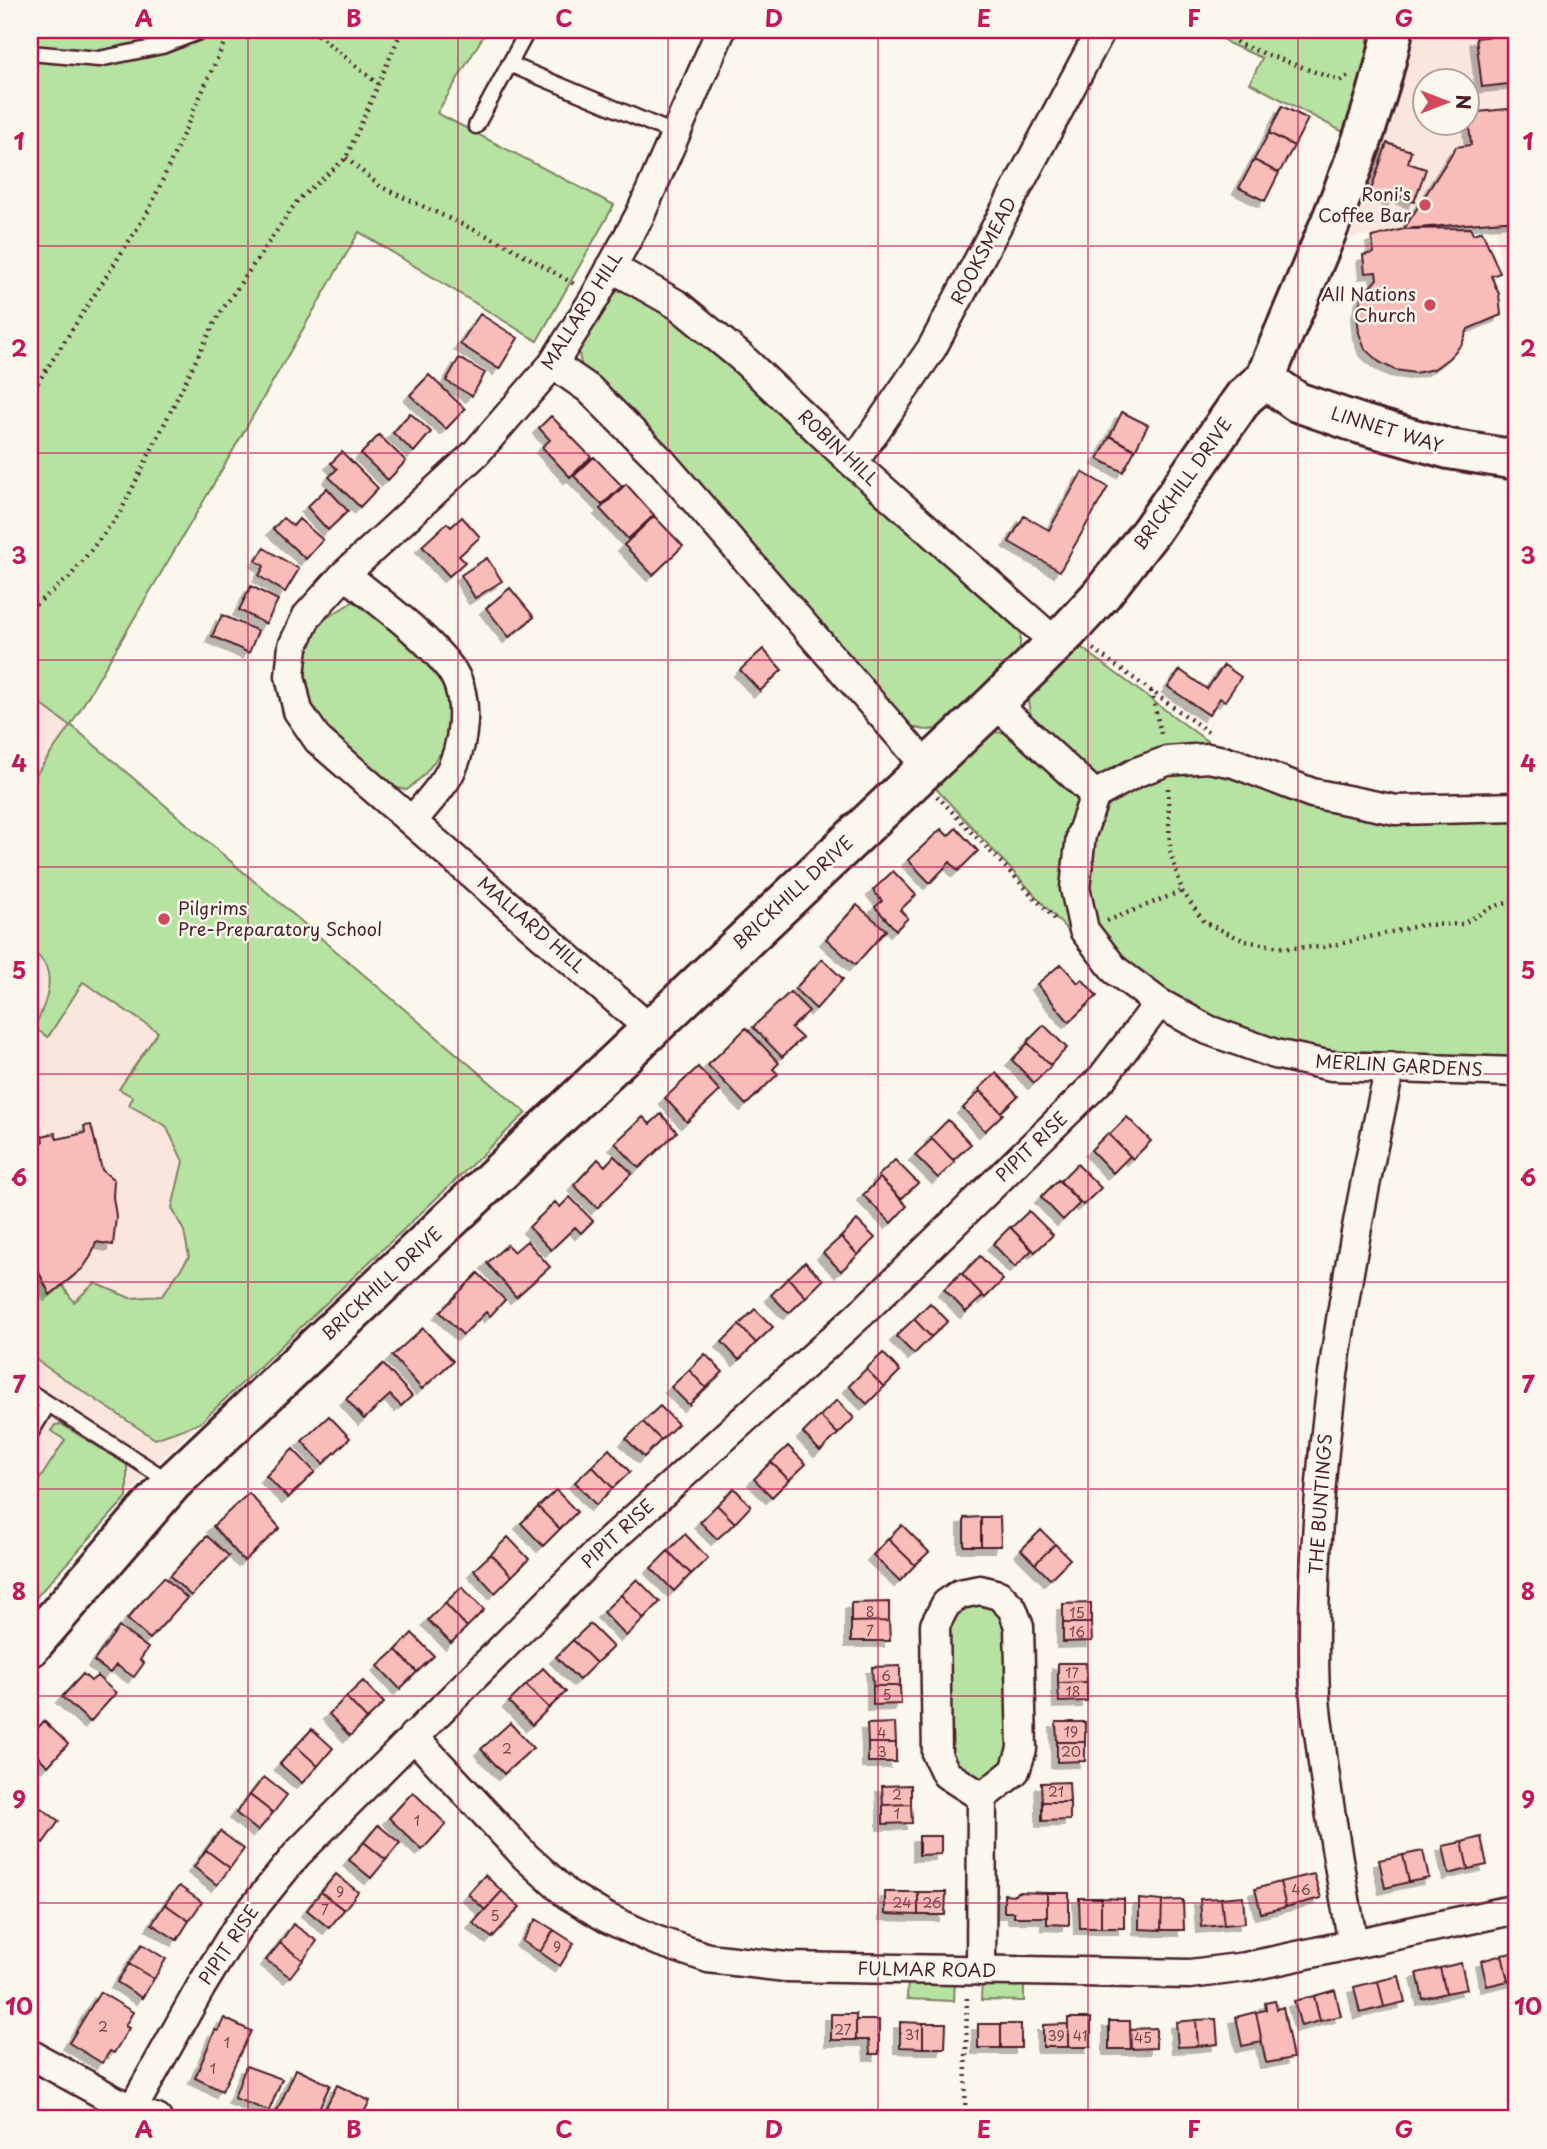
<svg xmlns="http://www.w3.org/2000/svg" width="1547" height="2149" font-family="'Playpen Sans',sans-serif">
<defs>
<filter id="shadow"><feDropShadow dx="-6" dy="6" stdDeviation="0" flood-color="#0004"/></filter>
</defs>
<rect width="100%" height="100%" fill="#fbf7ec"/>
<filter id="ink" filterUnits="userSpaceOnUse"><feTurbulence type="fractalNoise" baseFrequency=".0143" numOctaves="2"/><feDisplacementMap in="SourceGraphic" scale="14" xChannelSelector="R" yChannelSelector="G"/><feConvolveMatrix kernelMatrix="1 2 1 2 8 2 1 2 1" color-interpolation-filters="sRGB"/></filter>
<g filter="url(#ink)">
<path fill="#fae6dd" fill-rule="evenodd" d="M1413 30H1517V390L1495 222 1350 237 1385 141 1404 74ZM1424 80H1466V122H1424Z
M30 696 71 725 526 1113 161 1459 30 1604Z"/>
<path fill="#b6e3a1" stroke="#808166" stroke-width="2" d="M30 30H487L437 113 614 205 537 341 359 232 209 492 71 725 526 1113 200 1423 155 1439 30 1356V1267L35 1264 50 1295 62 1285 74 1302 95 1283 130 1298 162 1296 189 1257 184 1231 172 1208 183 1161 166 1126 129 1105 133 1097 119 1089 158 1032 83 982 48 1037 34 1028C47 1002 61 968 30 950V783L70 726 30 696Z
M1209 30H1368L1367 75 1349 135 1250 83 1262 58 1230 44Z
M629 290 687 319 1021 630 1019 658 949 726C932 731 922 732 907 724L586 374C572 352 582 336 595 317 598 311 602 302 607 298 613 292 621 291 629 290Z
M354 601 392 621 439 671 451 712 446 746 424 775 407 790 380 784 317 729 300 674 309 639 325 619Z
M1074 642 1215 747 1109 776 1092 778 1032 722 1028 702 1034 682Z
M993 732 1006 733 1018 739 1076 797 1080 808 1083 947 929 781 976 736Z
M1231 771 1517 814V1062L1328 1054 1282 1043 1227 1026 1170 996 1123 965 1098 934 1087 908 1089 841 1105 810 1129 786 1155 774Z
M61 1424 127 1465V1497L30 1604V1494L65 1440 51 1431 55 1425Z
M979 1596 1006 1613 1011 1748C1006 1760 993 1781 978 1780 970 1780 959 1771 951 1767L947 1615Z
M908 1979 955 1980 954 2001 907 1999Z
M982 1980 1024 1981V2001L981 2000Z"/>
<path fill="#f9bdb9" stroke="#4a1f2b" stroke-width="2" filter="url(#shadow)" d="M1517 33V83L1482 87 1476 38Z
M1282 106 1308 119 1294 146 1269 133Z
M1517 108V220L1404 229 1456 147 1471 145 1468 113Z
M1269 133 1294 146 1279 173 1254 160Z
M1387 143 1411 151 1408 163 1426 169 1414 202 1395 195 1393 201 1370 193Z
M1254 160 1279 173 1265 201 1239 188Z
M1470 228 1473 234 1482 231 1500 273 1491 276 1499 294 1501 315 1468 329 1462 344 1449 358 1434 369 1415 373 1395 370 1379 362 1365 349 1359 333 1357 314 1362 296 1377 279 1376 272 1365 273 1363 255 1374 253 1372 237 1404 229Z
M480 314 518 338 499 369 460 344Z
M459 358 485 373 472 396 446 381Z
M429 375 465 409 446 429 410 395Z
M1122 412 1148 425 1135 450 1110 436Z
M410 413 431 432 414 452 393 433Z
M551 416 591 457 570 477 542 447 550 440 539 428Z
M379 435 406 461 388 480 361 454Z
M1110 436 1135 450 1123 472 1098 459Z
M342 452 378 488 360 507 329 477 337 469 331 463Z
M594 457 622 486 602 505 574 476Z
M1082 472 1108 487 1060 571 1009 542 1024 516 1049 530Z
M626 484 654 515 628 539 600 509Z
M327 488 348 511 328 530 307 507Z
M654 516 683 546 653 575 624 545Z
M462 517 480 537 459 556 465 562 449 576 422 546 447 523 451 527Z
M283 518 293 526 299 519 323 540 306 559 273 529Z
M264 548 299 569 285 592 259 576 264 566 256 561Z
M487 558 502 581 475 598 461 575Z
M251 586 278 600 266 624 239 610Z
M510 588 534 617 509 637 486 608Z
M222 615 258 631 249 653 212 636Z
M763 649 782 670 760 691 740 670Z
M1224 665 1241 677 1225 701 1220 698 1209 715 1168 687 1180 670 1207 689Z
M956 828 978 851 958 871 950 862 930 883 908 860 941 829 948 836Z
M893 871 916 895 900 910 908 918 896 930 875 907 882 901 873 890Z
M857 905 886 930 855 965 826 939Z
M822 959 843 979 816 1009 795 989Z
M1061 964 1078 983 1082 979 1097 996 1069 1022 1037 984Z
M790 992 809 1011 791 1028 802 1038 782 1057 753 1027Z
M1044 1025 1067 1048 1050 1065 1027 1042Z
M746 1028 779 1063 773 1069 778 1074 746 1105 708 1065Z
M1028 1043 1051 1066 1034 1083 1012 1060Z
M698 1067 720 1091 687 1122 665 1098Z
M996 1073 1018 1096 1001 1112 979 1089Z
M980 1091 1003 1114 985 1131 963 1108Z
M661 1114 677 1132 639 1168 615 1143 643 1117 650 1124Z
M1127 1117 1151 1141 1133 1159 1109 1135Z
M948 1120 971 1144 953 1160 931 1137Z
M91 1125 102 1170 114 1180 113 1197 116 1216 113 1245 96 1242 91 1256 83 1268 50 1295 35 1264 30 1267V1145L43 1142 42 1136 55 1133 57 1139 85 1133 84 1126Z
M1108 1133 1130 1156 1113 1173 1091 1150Z
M932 1139 955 1162 938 1178 915 1155Z
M614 1156 632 1173 597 1208 574 1185 598 1159 605 1166Z
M895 1160 918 1183 901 1199 878 1176Z
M1077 1164 1101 1188 1083 1205 1060 1181Z
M880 1178 907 1206 891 1223 863 1195Z
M1058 1180 1080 1203 1063 1220 1041 1197Z
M570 1197 593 1221 581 1233 575 1227 551 1250 529 1227 555 1202 560 1207Z
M1029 1211 1053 1235 1035 1252 1011 1228Z
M857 1220 875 1238 858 1255 841 1237Z
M1010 1227 1032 1250 1015 1267 993 1244Z
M841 1237 858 1255 841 1271 823 1253Z
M527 1241 550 1267 516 1297 487 1263 507 1245 514 1252Z
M980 1256 1003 1280 985 1298 962 1274Z
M805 1262 823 1280 806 1297 788 1278Z
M478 1273 505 1300 490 1316 486 1312 463 1335 440 1312Z
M961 1273 983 1296 966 1312 944 1289Z
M788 1278 806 1297 789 1313 771 1295Z
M930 1303 948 1321 931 1337 914 1319Z
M755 1309 773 1327 756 1343 739 1325Z
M914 1319 931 1337 914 1354 896 1336Z
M739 1325 756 1343 739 1360 722 1342Z
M423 1328 453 1361 422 1389 392 1356Z
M883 1353 900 1371 884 1387 866 1369Z
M705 1354 723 1372 706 1388 689 1370Z
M383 1364 412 1396 401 1406 390 1395 364 1419 346 1399Z
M866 1369 884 1387 867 1404 849 1386Z
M689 1370 706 1388 689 1405 671 1387Z
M837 1400 854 1418 838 1434 820 1416Z
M660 1406 678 1424 661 1440 643 1422Z
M329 1416 350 1438 323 1464 302 1441Z
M820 1416 838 1434 820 1451 803 1433Z
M643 1422 661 1440 644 1457 626 1439Z
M788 1446 806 1464 789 1480 771 1462Z
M293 1449 315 1472 288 1498 266 1476Z
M609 1449 630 1472 613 1488 592 1466Z
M771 1462 789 1480 772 1497 754 1479Z
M592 1466 613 1488 596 1505 575 1482Z
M734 1488 751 1506 735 1523 717 1505Z
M556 1490 577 1512 560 1529 538 1507Z
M249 1493 280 1528 244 1561 213 1526Z
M717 1505 735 1523 717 1539 700 1522Z
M538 1507 560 1529 543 1546 521 1523Z
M981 1517H1000L1001 1546H981Z
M981 1517V1546H964V1518Z
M902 1525 929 1552 915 1565 888 1539Z
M1041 1530 1055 1544 1035 1564 1021 1550Z
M685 1534 708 1558 691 1574 668 1551Z
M207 1536 229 1556 191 1596 170 1576Z
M508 1537 529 1559 512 1576 491 1554Z
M888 1539 915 1565 900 1581 873 1555Z
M1055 1544 1070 1559 1050 1579 1035 1564Z
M668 1551 691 1574 674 1591 651 1568Z
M491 1554 512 1576 495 1593 474 1570Z
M164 1577 187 1598 150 1639 127 1619Z
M637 1579 660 1602 644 1619 621 1595Z
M462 1587 484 1610 467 1627 445 1603Z
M621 1595 644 1619 626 1636 603 1612Z
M889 1602V1621L851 1622V1603Z
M445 1603 467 1627 451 1643 428 1620Z
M1091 1603V1623H1063V1604Z
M889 1621 890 1641H851V1622Z
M1063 1623H1091L1092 1641 1063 1642Z
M590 1624 613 1647 596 1663 573 1640Z
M119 1627 148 1648 140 1660 144 1663 134 1677 116 1665 110 1673 94 1661Z
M412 1633 434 1656 417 1672 396 1650Z
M573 1640 596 1663 579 1680 556 1657Z
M396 1650 417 1672 400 1689 378 1666Z
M1058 1663H1086L1087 1682 1058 1683Z
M900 1666V1686H873L872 1667Z
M543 1668 566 1692 549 1708 526 1685Z
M83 1674 91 1681 97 1676 116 1693 90 1722 62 1697Z
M363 1681 384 1703 367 1719 346 1697Z
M1087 1682V1701L1059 1702 1058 1683Z
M526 1685 549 1708 532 1725 509 1702Z
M873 1686H900L901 1704 873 1705Z
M346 1697 367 1719 350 1736 329 1714Z
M44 1721 68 1744 48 1766 30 1749V1737Z
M1056 1722H1085V1742H1057Z
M510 1723 533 1748 504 1774 481 1749Z
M895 1723 896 1743H868L867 1724Z
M312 1729 333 1748 318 1766 296 1746Z
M1057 1742H1085V1761L1057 1762Z
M868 1743H896V1762H868Z
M296 1746 318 1766 302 1783 280 1764Z
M264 1777 287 1795 273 1813 250 1795Z
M1069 1782 1070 1802H1042L1041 1783Z
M30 1785 39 1791 31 1801 59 1821 43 1843 30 1833Z
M911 1785V1804L883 1805 882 1786Z
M413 1792 446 1824 422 1850 389 1818Z
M250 1795 273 1813 258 1831 236 1813Z
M1042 1802H1070V1820L1042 1821Z
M911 1804 912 1823 883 1824V1805Z
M378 1825 400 1843 386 1860 364 1842Z
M220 1831 244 1849 230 1868 206 1850Z
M919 1836H941V1854L919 1855Z
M1481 1837 1487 1865 1468 1869 1462 1842Z
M364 1842 386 1860 371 1878 349 1860Z
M1462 1842 1468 1869 1449 1874 1443 1846Z
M206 1850 230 1868 217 1885 194 1867Z
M1423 1851 1429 1878 1409 1882 1403 1855Z
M1403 1855 1409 1882 1385 1888 1379 1860Z
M336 1874 358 1892 344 1910 321 1892Z
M1314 1874 1321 1898 1286 1907 1280 1882Z
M485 1875 502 1891 485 1910 468 1894Z
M1280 1882 1286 1907 1261 1913 1255 1889Z
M179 1886 202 1902 189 1921 165 1904Z
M502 1891 520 1907 492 1938 473 1923Z
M321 1892 344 1910 329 1928 307 1910Z
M885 1892H918V1915L885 1914Z
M918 1892H946L945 1915H918Z
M1017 1892 1047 1893V1917H1014V1912H1004V1894L1015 1895Z
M1047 1893H1069V1925L1047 1924Z
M1243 1896 1245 1923 1224 1925 1221 1898Z
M1079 1898H1101V1928H1080Z
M1101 1898 1124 1899V1928H1101Z
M1221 1898 1224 1925 1202 1927 1200 1899Z
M1139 1899 1162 1901 1161 1930 1139 1929Z
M1183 1900 1184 1930H1161L1162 1901Z
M165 1904 189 1921 177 1940 152 1924Z
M536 1919 554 1930 540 1952 522 1941Z
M293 1924 317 1941 303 1960 280 1943Z
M554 1930 574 1943 560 1966 540 1952Z
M280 1943 303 1960 290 1977 266 1960Z
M142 1944 166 1959 154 1979 129 1964Z
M1517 1952V1979L1508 1981 1502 1955Z
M1502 1955 1508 1981 1487 1986 1481 1961Z
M1461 1963 1467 1989 1446 1993 1440 1968Z
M129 1964 154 1979 142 1998 117 1982Z
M1440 1968 1446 1993 1423 1999 1417 1973Z
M1399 1976 1405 2002 1384 2007 1378 1981Z
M1378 1981 1384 2007 1360 2013 1354 1987Z
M1335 1990 1341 2016 1320 2021 1314 1996Z
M100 1992 133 2012 125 2026 129 2028 114 2053 110 2051 102 2063 69 2043Z
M1314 1996 1320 2021 1301 2026 1294 2001Z
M1275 2001 1277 2009 1283 2007 1293 2058 1266 2063 1256 2012 1266 2010 1265 2003Z
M1256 2012 1262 2042 1242 2046 1236 2017Z
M831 2014H856V2040H831Z
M224 2018 251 2031 222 2091 195 2078 215 2030 218 2031Z
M1068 2018H1091V2047H1068Z
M1216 2019 1218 2044 1198 2046 1196 2020Z
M856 2020H879V2054H870L869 2040H856Z
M1196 2020 1198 2046 1178 2047 1176 2022Z
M1109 2021H1130L1131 2049H1109Z
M900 2022 923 2023V2048L900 2047Z
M923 2023H946L945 2048H923Z
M978 2024H1001V2048H978Z
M1001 2024H1021V2048H1001Z
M1068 2024V2047H1043V2025Z
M1156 2028V2048L1131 2049 1130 2029Z
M246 2066 282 2079 269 2111 234 2098Z
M296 2069 330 2085 314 2119H293L277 2111Z
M337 2085 370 2101 360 2119H320Z"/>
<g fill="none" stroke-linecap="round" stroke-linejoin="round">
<g stroke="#4a1f2b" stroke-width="19">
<path id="lane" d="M30 53 99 59 162 46 204 30
M509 64 676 134
M476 126 528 30
M30 1392 170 1482
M30 1434 48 1404"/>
</g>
<g stroke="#4a1f2b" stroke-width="33">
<path id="street" d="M611 267 678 305 741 357 853 463 1056 643
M553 364 589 389 662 462 927 767
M853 463 932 348 1101 30
M345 574C380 603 421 631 449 667 472 696 464 750 446 779 436 794 423 808 412 821
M995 703 1095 795 1137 772 1167 761 1208 758 1234 763 1312 793 1396 810 1517 807
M1095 795 1081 835 1075 888 1084 930 1115 970 1159 1003 1208 1030 1275 1054 1332 1066 1517 1072
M650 1029 318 740 298 711 290 676 293 646 307 616 345 574 476 453 553 364 594 299 640 215 721 30
M413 1736 526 1857 567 1894 607 1918 655 1940 708 1958 786 1967 1190 1974 1246 1967 1517 1909
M1353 1944C1342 1881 1330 1819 1322 1755 1320 1736 1316 1717 1315 1697 1307 1485 1344 1274 1390 1067
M981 1971 982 1797 946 1774 937 1755 935 1625 946 1604 960 1594 980 1590 999 1595 1012 1608 1019 1626 1022 1749 1015 1771 982 1797
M30 2054 132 2110 157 2119
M132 2110 202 1985 237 1928 297 1854 601 1549 867 1308 1102 1078 1159 1003"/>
</g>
<g stroke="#4a1f2b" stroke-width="44">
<path id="secondary" d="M1265 379 1297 402 1361 424 1449 449 1517 460
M30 1647 172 1483 995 703 1068 631 1101 595 1151 531 1244 397 1265 379C1311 264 1368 152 1393 30"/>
</g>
<path stroke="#4a1f2b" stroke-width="4.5" stroke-dasharray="2 5" stroke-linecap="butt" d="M312 30 378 84
M1218 30 1241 45 1340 81 1351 75
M346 158 381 187 507 245 574 284
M30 395 149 210 230 30
M30 609 69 578 120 513 218 316 298 200 346 158 402 30
M1093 649 1208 732
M1151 691 1162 738
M1168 788 1170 850 1182 891 1204 922 1245 941 1285 948 1325 947 1422 925 1462 924 1493 907 1517 900
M937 796 1055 919
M1107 921 1182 891
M965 2119 967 1994"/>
<use href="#lane" stroke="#fbf7ec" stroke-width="14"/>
<use href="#street" stroke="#fbf7ec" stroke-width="28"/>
<use href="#secondary" stroke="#fbf7ec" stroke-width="38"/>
</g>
</g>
<path fill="none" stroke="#c2185b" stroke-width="2" stroke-opacity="0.55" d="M248 30V2119M458 30V2119M668 30V2119M878 30V2119M1088 30V2119M1298 30V2119M30 246H1517M30 453H1517M30 660H1517M30 867H1517M30 1074H1517M30 1282H1517M30 1489H1517M30 1696H1517M30 1903H1517"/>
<g fill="#d1495b" stroke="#fbf7ec" stroke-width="2.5">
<circle cx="1425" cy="205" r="7"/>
<circle cx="1430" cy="305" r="7"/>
<circle cx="164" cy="919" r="7"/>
</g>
<g text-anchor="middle" stroke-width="5" stroke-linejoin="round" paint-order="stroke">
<g font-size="14" fill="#76464e">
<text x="870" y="1617">8</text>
<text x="1077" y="1618">15</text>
<text x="870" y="1636">7</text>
<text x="1077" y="1637">16</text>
<text x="1072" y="1678">17</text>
<text x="886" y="1681">6</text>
<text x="1073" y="1697">18</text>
<text x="887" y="1700">5</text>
<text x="1071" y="1737">19</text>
<text x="882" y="1738">4</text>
<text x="507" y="1754">2</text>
<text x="882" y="1757">3</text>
<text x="1071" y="1757">20</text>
<text x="1056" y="1797">21</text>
<text x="897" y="1800">2</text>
<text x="897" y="1819">1</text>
<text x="417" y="1826">1</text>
<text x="1301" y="1895">46</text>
<text x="340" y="1897">9</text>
<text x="902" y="1908">24</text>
<text x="932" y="1908">26</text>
<text x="325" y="1915">7</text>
<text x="495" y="1921">5</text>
<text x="557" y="1952">9</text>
<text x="103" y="2032">2</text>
<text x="843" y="2035">27</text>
<text x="912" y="2040">31</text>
<text x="1056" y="2041">39</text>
<text x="1080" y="2041">41</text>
<text x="1143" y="2043">45</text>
<text x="227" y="2048">1</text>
<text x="213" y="2074">1</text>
</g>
<g font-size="18" fill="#4a1f2b" stroke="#fbf7ec" text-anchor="end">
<text x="1411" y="201">Roni's<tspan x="1411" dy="21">Coffee Bar</tspan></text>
<text x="1416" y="301">All Nations<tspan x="1416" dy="21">Church</tspan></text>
<text x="178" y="915" text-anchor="start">Pilgrims<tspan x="178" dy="21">Pre-Preparatory School</tspan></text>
</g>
<g font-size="18" fill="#4a1f2b" stroke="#fbf7ec">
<text transform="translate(984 251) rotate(-62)" y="6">ROOKSMEAD</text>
<text transform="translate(582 311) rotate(-58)" y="6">MALLARD HILL</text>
<text transform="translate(1387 430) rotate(17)" y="6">LINNET WAY</text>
<text transform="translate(838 448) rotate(43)" y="6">ROBIN HILL</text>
<text transform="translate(1183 484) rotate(-55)" y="6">BRICKHILL DRIVE</text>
<text transform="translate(793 893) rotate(-43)" y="6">BRICKHILL DRIVE</text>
<text transform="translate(531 925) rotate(41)" y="6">MALLARD HILL</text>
<text transform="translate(1399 1066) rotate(3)" y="6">MERLIN GARDENS</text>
<text transform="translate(1032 1147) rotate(-44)" y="6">PIPIT RISE</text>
<text transform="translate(382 1284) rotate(-43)" y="6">BRICKHILL DRIVE</text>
<text transform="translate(1321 1504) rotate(-86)" y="6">THE BUNTINGS</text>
<text transform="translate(618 1534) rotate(-43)" y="6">PIPIT RISE</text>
<text transform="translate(229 1945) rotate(-56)" y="6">PIPIT RISE</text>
<text transform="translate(927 1970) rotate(1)" y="6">FULMAR ROAD</text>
</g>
</g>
<rect width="1547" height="2149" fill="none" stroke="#fbf7ec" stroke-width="77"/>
<g transform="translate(1446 102) rotate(90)"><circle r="33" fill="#fbf7ec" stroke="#b4a19f" stroke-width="2"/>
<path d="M0-5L12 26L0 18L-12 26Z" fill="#d1495b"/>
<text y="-10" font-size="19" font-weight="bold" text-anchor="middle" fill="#4a1f2b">N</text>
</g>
<rect x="38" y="38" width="1470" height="2072" fill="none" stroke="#c2185b" stroke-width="2.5"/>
<g font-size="23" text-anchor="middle" font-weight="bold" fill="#c2185b">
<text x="144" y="27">A</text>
<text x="354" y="27">B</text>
<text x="564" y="27">C</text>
<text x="774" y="27">D</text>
<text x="984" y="27">E</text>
<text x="1194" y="27">F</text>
<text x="1404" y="27">G</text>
<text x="19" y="150">1</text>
<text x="1528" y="150">1</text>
<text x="19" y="357">2</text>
<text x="1528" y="357">2</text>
<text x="19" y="564">3</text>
<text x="1528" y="564">3</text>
<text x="19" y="772">4</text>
<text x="1528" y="772">4</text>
<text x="19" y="979">5</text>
<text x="1528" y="979">5</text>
<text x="19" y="1186">6</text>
<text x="1528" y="1186">6</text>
<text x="19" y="1393">7</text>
<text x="1528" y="1393">7</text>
<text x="19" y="1600">8</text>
<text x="1528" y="1600">8</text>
<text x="19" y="1808">9</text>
<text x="1528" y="1808">9</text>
<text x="19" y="2015">10</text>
<text x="1528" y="2015">10</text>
<text x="144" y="2138">A</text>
<text x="354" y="2138">B</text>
<text x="564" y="2138">C</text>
<text x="774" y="2138">D</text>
<text x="984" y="2138">E</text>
<text x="1194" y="2138">F</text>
<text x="1404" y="2138">G</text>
</g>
</svg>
